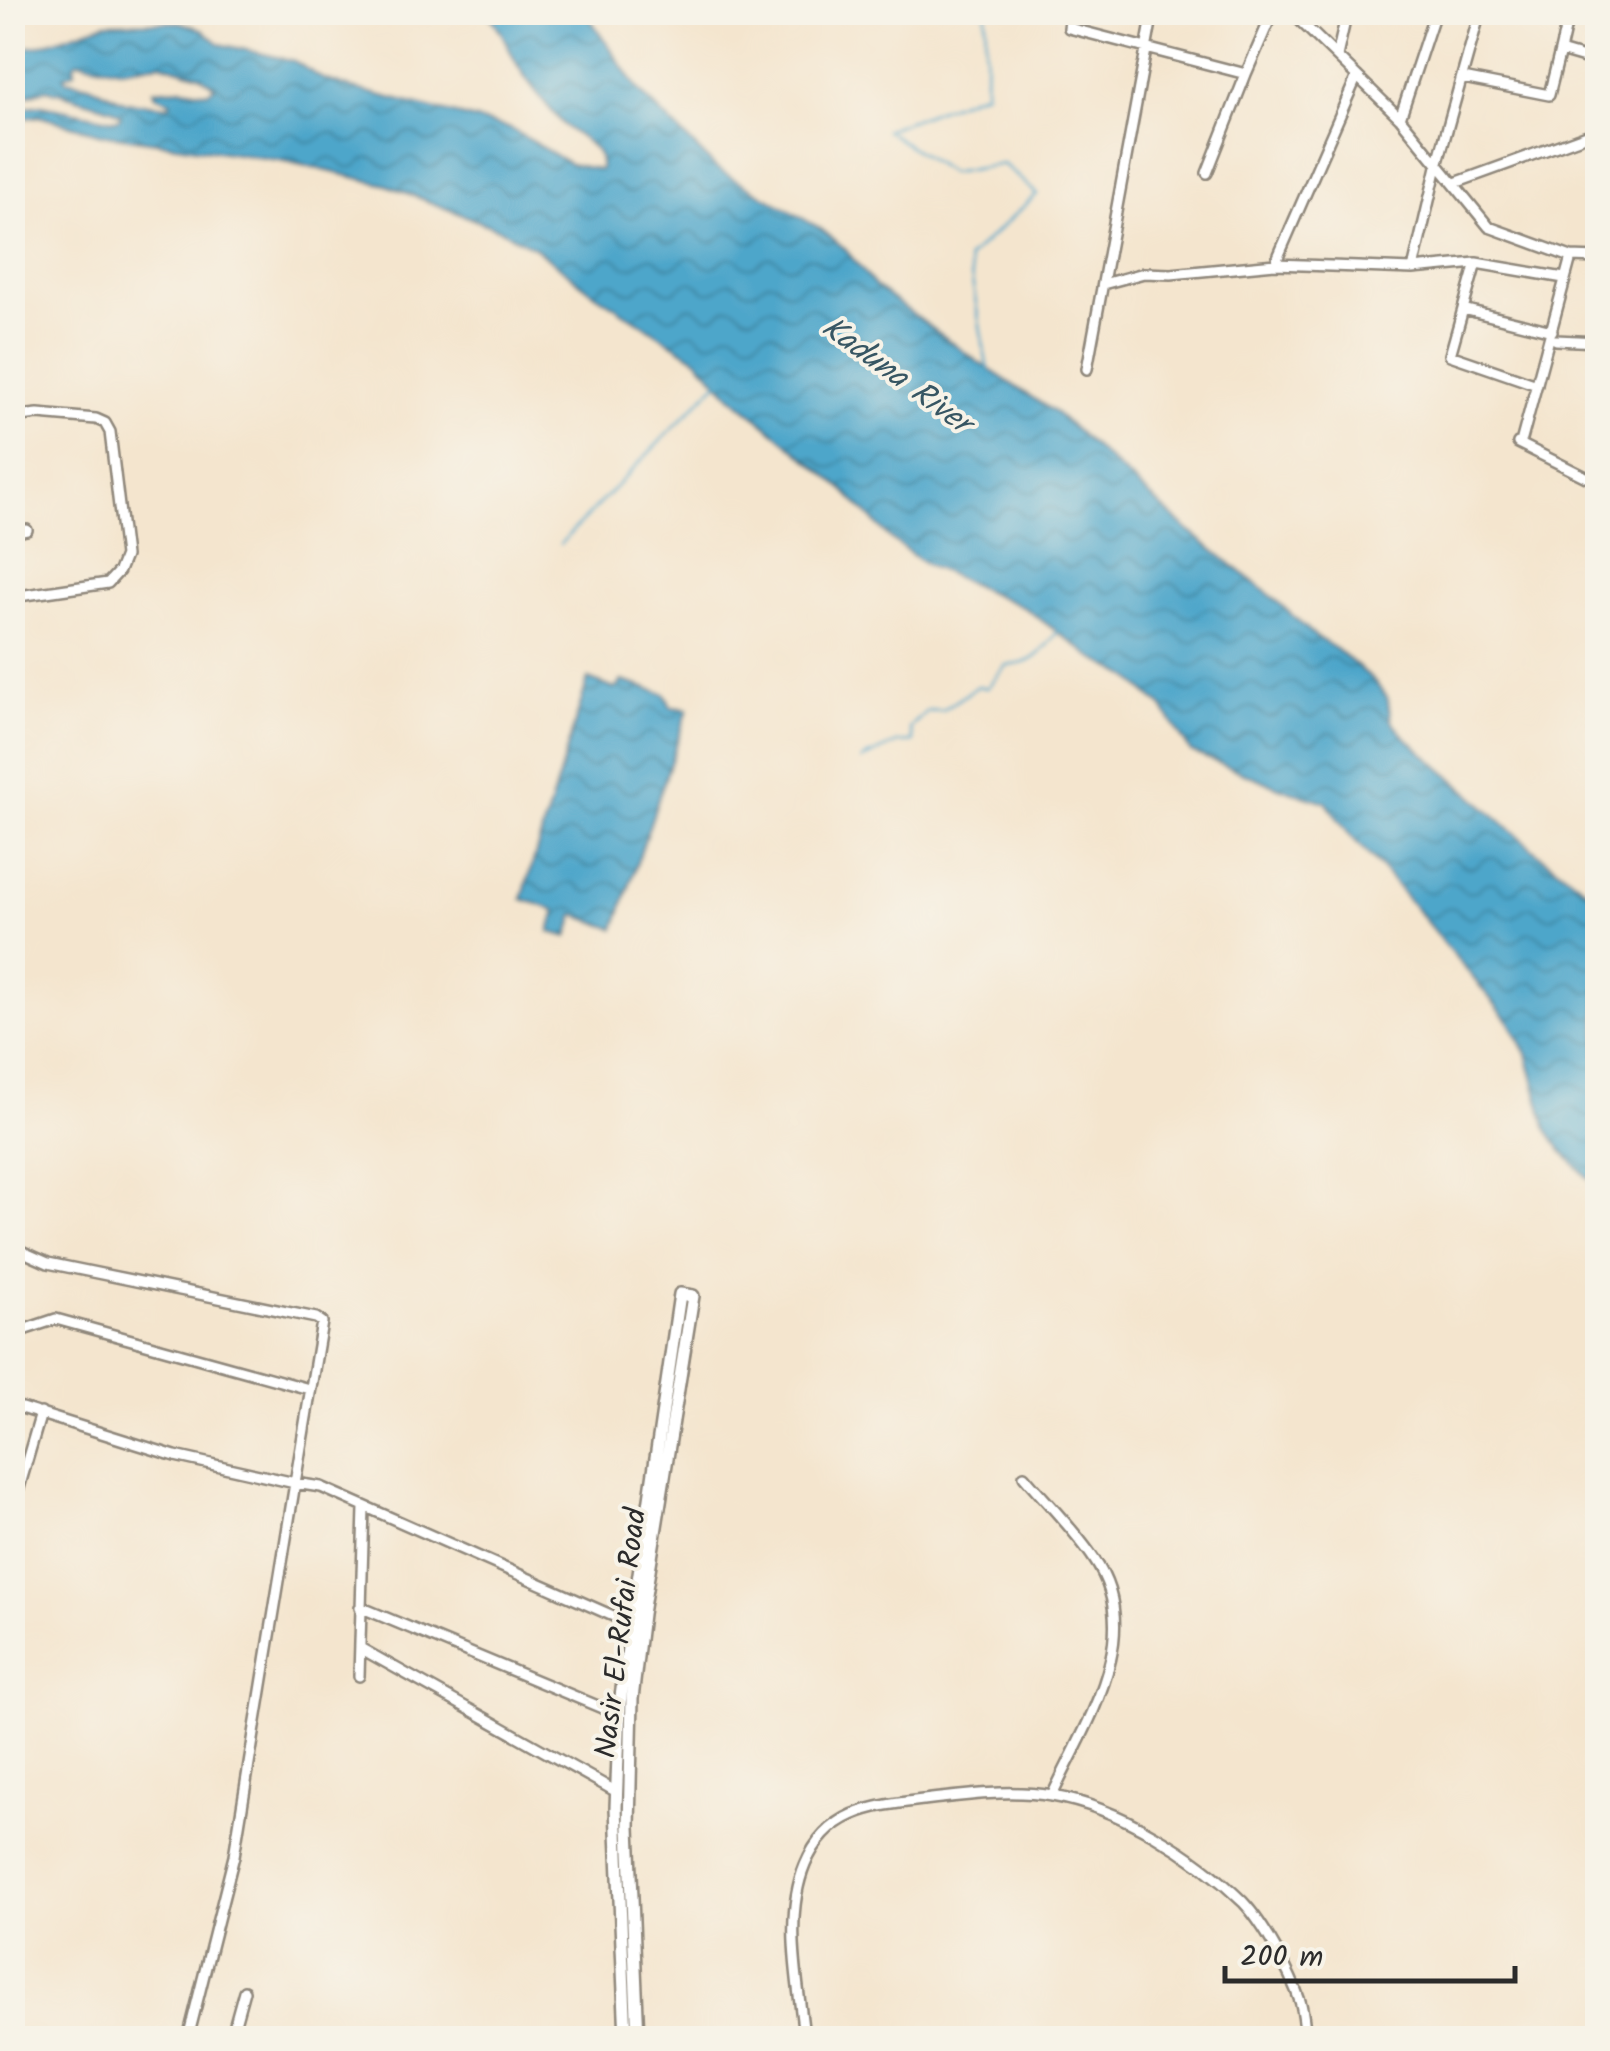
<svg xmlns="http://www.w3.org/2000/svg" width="1610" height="2051" font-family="Kalam,sans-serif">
<defs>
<pattern id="water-waves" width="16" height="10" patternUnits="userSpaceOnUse" patternTransform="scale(2.5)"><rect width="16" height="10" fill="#4da6ca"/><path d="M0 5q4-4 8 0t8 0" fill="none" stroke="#4087a4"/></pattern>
</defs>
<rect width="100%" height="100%" fill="#f7f3e8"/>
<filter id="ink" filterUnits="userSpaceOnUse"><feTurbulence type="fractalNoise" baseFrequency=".01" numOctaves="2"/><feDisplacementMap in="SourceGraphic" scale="20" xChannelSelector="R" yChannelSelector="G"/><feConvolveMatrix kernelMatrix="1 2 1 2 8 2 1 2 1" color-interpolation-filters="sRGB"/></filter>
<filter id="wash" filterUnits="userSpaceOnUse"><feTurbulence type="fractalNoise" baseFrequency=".0048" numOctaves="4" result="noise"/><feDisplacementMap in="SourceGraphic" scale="40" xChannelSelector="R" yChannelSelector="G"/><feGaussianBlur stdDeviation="2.25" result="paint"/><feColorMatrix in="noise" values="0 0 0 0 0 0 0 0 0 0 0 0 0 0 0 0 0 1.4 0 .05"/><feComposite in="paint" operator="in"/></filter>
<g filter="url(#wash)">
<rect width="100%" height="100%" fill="#f4e5ce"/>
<path fill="url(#water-waves)" stroke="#3c687a" stroke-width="2.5" fill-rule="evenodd" d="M487 13H586L640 92 716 168 821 229 844 248 876 287 978 362 1057 414 1189 531 1270 595 1316 637 1336 649 1369 676 1387 697 1391 720 1403 735 1542 857 1597 897V1187L1562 1151 1547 1130 1527 1054 1509 1021 1384 871 1349 834 1326 802 1284 789 1191 752 1162 706 1129 677 1093 658 1025 608 923 563 890 538 844 490 731 396 697 359 594 293 535 248 503 231 387 185 285 161 102 134 39 116 13 119V109L42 105 114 120 119 119 121 115 111 108 47 89 13 100V49L38 46 106 23 180 22 203 30 220 44 294 61 321 78 348 87 511 129 570 164 600 170C603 144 578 140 563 124 548 107 531 87 519 67 507 48 503 29 487 13ZM78 61 120 69 160 63 200 75 215 87 208 92 183 88 153 90 155 95 171 101 169 106 126 102 89 85 66 80 64 76 75 72 74 64Z
M588 679 615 689 622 681 665 694 671 707 688 709 615 929 575 915 568 937 550 932 556 910 522 899Z"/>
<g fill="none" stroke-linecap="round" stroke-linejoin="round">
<path stroke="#4da6ca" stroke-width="2.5" d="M986 12 985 92 885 130 950 173 1003 164 1037 194 968 258 988 371
M560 544 719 381
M871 754 862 760 897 743 913 742 910 728 927 711 943 710 978 686 987 688 1006 665C1033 666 1043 651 1058 631"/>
</g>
</g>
<g filter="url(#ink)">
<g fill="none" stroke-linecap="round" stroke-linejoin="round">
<g stroke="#90887c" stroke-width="14">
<path id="minor" d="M1071 12 1069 28 1246 74 1273 12
M1291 12 1400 118 1489 227 1571 257 1598 258
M1569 12 1560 51 1598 62
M1337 56 1347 12
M1463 78 1549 95 1560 51
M1400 118 1435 12
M1207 173 1246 74
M1455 183 1598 131
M1476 263 1450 355 1537 385
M1275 264 1357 76
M1413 269 1438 162 1480 12
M1103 284 1144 273 1171 274 1275 264 1413 269 1476 263 1564 278
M1463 309 1552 331
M1556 340 1598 342
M1087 369 1153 12
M12 417 38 414 96 419 105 423 110 432 125 556 119 571 108 583 12 597
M1522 439 1571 257
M1518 443 1598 483
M12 533 27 530
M12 1247 48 1263 316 1318 322 1322 295 1483 321 1487 629 1623
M12 1327 26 1329 56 1319 309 1389
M12 1405 175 1456 295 1483 234 1856 188 2038
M1024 1476C1047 1503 1074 1529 1094 1559 1147 1635 1085 1724 1052 1796
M12 1512 41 1413
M360 1607 619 1715
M360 1648 617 1792
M359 1676 364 1508
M231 2038 244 1991
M804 2038C799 1984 783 1918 805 1865 827 1811 871 1806 923 1800 964 1795 1011 1789 1052 1796 1119 1807 1195 1855 1243 1902 1264 1924 1290 1972 1300 2001 1304 2012 1304 2026 1306 2038"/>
</g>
<g stroke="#90887c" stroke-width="16">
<path id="secondary" d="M626 2038 616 1808 620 1703 680 1294 693 1296 642 1614 632 1699 629 1827 638 2038"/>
</g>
<use href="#minor" stroke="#fff" stroke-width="9"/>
<use href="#secondary" stroke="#fff" stroke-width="11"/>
</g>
</g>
<g text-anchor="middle" stroke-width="8" stroke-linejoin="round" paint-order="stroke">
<g font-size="30" fill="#2b2b2b" stroke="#f7f3e8">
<text transform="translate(620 1633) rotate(-83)" y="10">Nasir El-Rufai Road</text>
</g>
<g font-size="32" font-style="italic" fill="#375663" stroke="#f7f3e8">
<text transform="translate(897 374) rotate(36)" y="11">Kaduna River</text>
</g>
</g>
<rect width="1610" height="2051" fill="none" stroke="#f7f3e8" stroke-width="50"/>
<path d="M1225 1966v15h290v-15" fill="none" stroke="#2b2b2b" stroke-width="5"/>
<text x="1240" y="1966" font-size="30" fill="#2b2b2b" stroke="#f7f3e8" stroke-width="8" paint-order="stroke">200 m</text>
</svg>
